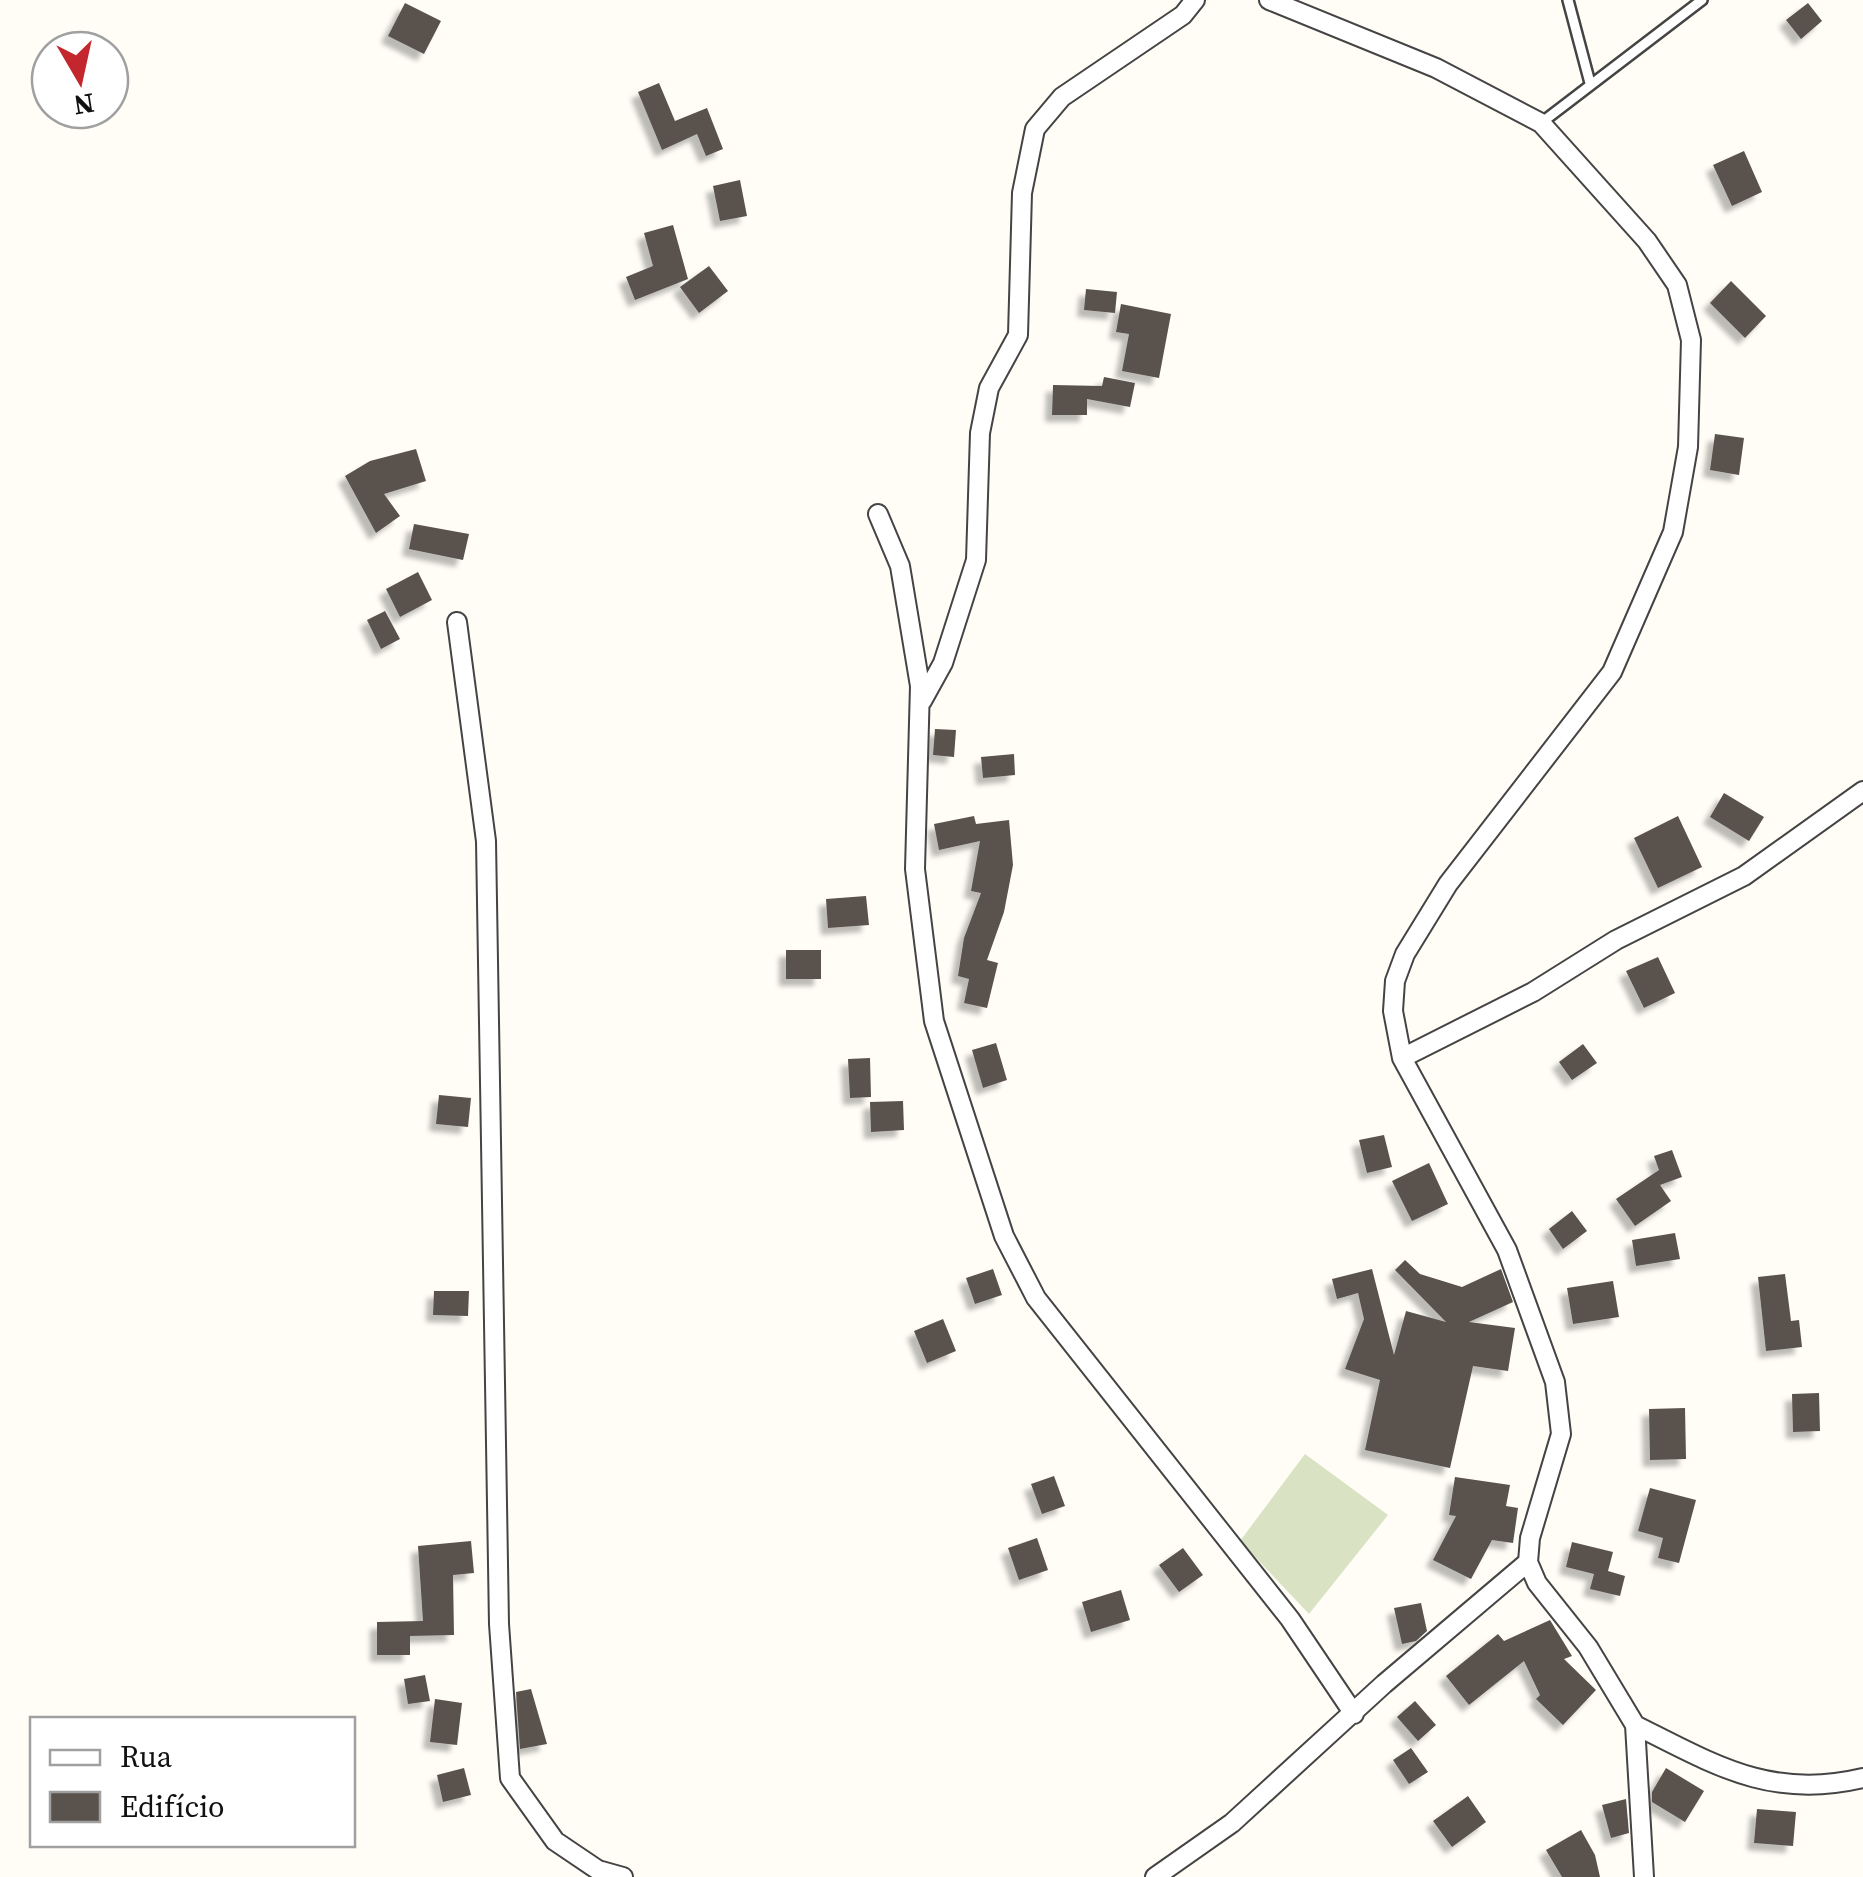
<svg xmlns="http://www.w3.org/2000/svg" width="1863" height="1877" font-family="'Source Serif 4',serif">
<defs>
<filter id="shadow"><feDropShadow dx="-7" dy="7" stdDeviation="2.5" flood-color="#0004"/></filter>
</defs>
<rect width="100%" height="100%" fill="#fffdf5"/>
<path fill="#d9e3c4" d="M1305 1454 1388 1515 1309 1614 1240 1541Z"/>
<path fill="#5a524d" filter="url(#shadow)" d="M405 3 441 21 424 54 388 36Z
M1808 3 1822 21 1801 39 1786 20Z
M659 83 675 121 707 108 723 149 706 156 697 134 662 150 638 92Z
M1744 151 1762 192 1732 206 1713 165Z
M740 180 747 216 720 221 713 186Z
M673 225 688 279 635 300 626 277 653 266 644 233Z
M709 266 728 291 699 313 680 287Z
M1731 281 1766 316 1745 338 1710 303Z
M1086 289 1117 292 1115 313 1084 310Z
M1121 304 1171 314 1159 378 1122 371 1129 334 1116 332Z
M1104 377 1135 383 1130 407 1087 399V415H1052L1053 385 1102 386Z
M1715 434 1744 438 1739 475 1710 470Z
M416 449 426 481 384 494 400 516 376 533 345 476 370 461Z
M414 524 469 534 463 560 409 549Z
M418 572 432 600 400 617 386 589Z
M385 611 400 639 381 649 367 620Z
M935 729 956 730 954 757 933 755Z
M1014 754 1015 775 983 778 981 757Z
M1724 793 1764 817 1749 841 1710 817Z
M974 816 976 824 1009 820 1013 865 1004 912 987 960 998 963 987 1008 964 1003 969 979 958 976 964 938 981 893 971 891 980 841 939 850 934 824Z
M1678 816 1702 867 1658 888 1634 838Z
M866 896 869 925 828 928 826 899Z
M786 950H821V979H786Z
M1658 957 1675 993 1644 1008 1626 971Z
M996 1043 1007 1080 983 1088 972 1050Z
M1583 1044 1597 1063 1572 1080 1559 1062Z
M870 1058 871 1097 850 1098 848 1059Z
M439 1095 471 1098 468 1127 436 1124Z
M903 1101 904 1130 871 1132 870 1102Z
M1384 1135 1392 1167 1367 1173 1359 1140Z
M1672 1150 1682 1177 1660 1185 1671 1201 1635 1226 1616 1199 1659 1170 1654 1156Z
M1429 1163 1448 1204 1412 1221 1392 1181Z
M1572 1211 1587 1231 1563 1249 1549 1229Z
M1675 1233 1680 1259 1636 1266 1632 1240Z
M1405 1260 1420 1274 1462 1287 1501 1269 1513 1302 1469 1322 1515 1328 1508 1371 1473 1366 1450 1468 1365 1450 1380 1380 1345 1369 1364 1319 1358 1293 1337 1299 1332 1279 1372 1269 1394 1355 1406 1311 1446 1322 1395 1270Z
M993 1269 1002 1295 975 1304 966 1278Z
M1785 1274 1791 1321 1799 1320 1802 1347 1766 1351 1758 1277Z
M1613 1281 1619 1317 1573 1324 1567 1288Z
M434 1291H469L468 1316 433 1315Z
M943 1319 956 1351 927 1363 914 1331Z
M1819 1393 1820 1431 1793 1432 1792 1394Z
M1685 1408 1686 1459 1650 1460 1649 1409Z
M1054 1476 1065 1506 1042 1514 1031 1484Z
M1455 1477 1510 1485 1506 1506 1518 1508 1513 1543 1492 1540 1471 1579 1433 1560 1456 1516 1449 1515Z
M1650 1488 1696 1500 1679 1563 1658 1558 1663 1538 1638 1531Z
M1037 1538 1048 1570 1019 1580 1008 1548Z
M471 1541 474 1573 453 1575 454 1635 410 1636V1655H377V1622L423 1621 418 1546Z
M1572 1542 1613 1552 1608 1571 1625 1576 1620 1596 1590 1589 1594 1574 1566 1567Z
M1183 1548 1203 1575 1179 1592 1159 1565Z
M1121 1590 1130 1620 1091 1632 1082 1602Z
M1421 1603 1427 1631 1416 1641 1402 1644 1394 1608Z
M1550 1620 1572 1656 1564 1659 1596 1690 1563 1725 1536 1699 1540 1695 1524 1661 1469 1705 1446 1676 1498 1634 1504 1641Z
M425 1675 430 1701 408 1704 404 1679Z
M531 1689 547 1744 520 1749 516 1692Z
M435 1699 462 1703 457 1745 430 1742Z
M1415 1701 1436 1725 1418 1741 1397 1717Z
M1411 1748 1428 1772 1409 1784 1393 1760Z
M464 1768 471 1795 443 1802 437 1775Z
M1666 1768 1704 1791 1685 1822 1652 1802V1792Z
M1468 1796 1486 1822 1452 1847 1433 1821Z
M1626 1799 1629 1833 1611 1838 1602 1805Z
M1757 1809 1796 1812 1793 1846 1754 1843Z
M1581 1830 1595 1855 1600 1877H1562L1546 1850Z"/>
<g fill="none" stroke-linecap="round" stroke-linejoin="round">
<g stroke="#444" stroke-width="14">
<path id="service" d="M1568 0 1590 83
M1541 123 1702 0"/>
</g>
<g stroke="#444" stroke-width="22">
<path id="minor" d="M1269 0 1436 68 1541 123 1647 241 1677 285 1691 340 1688 447 1673 532 1612 672 1448 884 1405 954 1395 981 1393 1011 1402 1058 1507 1250 1555 1382 1561 1434 1530 1538 1528 1562 1537 1583 1588 1647 1635 1725 1644 1877
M878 514 900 566 920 686 915 869 934 1021 1004 1236 1036 1298 1290 1619 1354 1714
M457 622 486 841 499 1624 510 1778 555 1841 598 1870 623 1877
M922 701 943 663 976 560 980 433 989 388 1018 335 1022 193 1035 129 1062 97 1183 15 1195 0
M1402 1058 1533 992 1616 940 1744 876 1863 791
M1635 1725C1715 1765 1771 1800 1863 1778
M1155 1877 1232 1823 1384 1684 1528 1562"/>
</g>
<use href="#service" stroke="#fff" stroke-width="9"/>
<use href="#minor" stroke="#fff" stroke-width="18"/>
</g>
<rect x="30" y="1717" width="325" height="130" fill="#ffffff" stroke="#a0a0a0" stroke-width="2.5"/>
<rect x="50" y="1750" width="50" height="15" fill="#ffffff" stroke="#a0a0a0" stroke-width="2.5"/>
<text x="120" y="1767" font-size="30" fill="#111111">Rua</text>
<rect x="50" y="1792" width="50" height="30" fill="#5a524d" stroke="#a0a0a0" stroke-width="2.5"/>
<text x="120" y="1817" font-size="30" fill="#111111">Edifício</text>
<g transform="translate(80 80) rotate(171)"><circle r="48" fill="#ffffff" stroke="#a0a0a0" stroke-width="2.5"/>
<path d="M0-8L18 38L0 25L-18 38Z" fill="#c4262e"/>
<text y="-15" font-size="28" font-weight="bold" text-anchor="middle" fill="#111111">N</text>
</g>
</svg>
